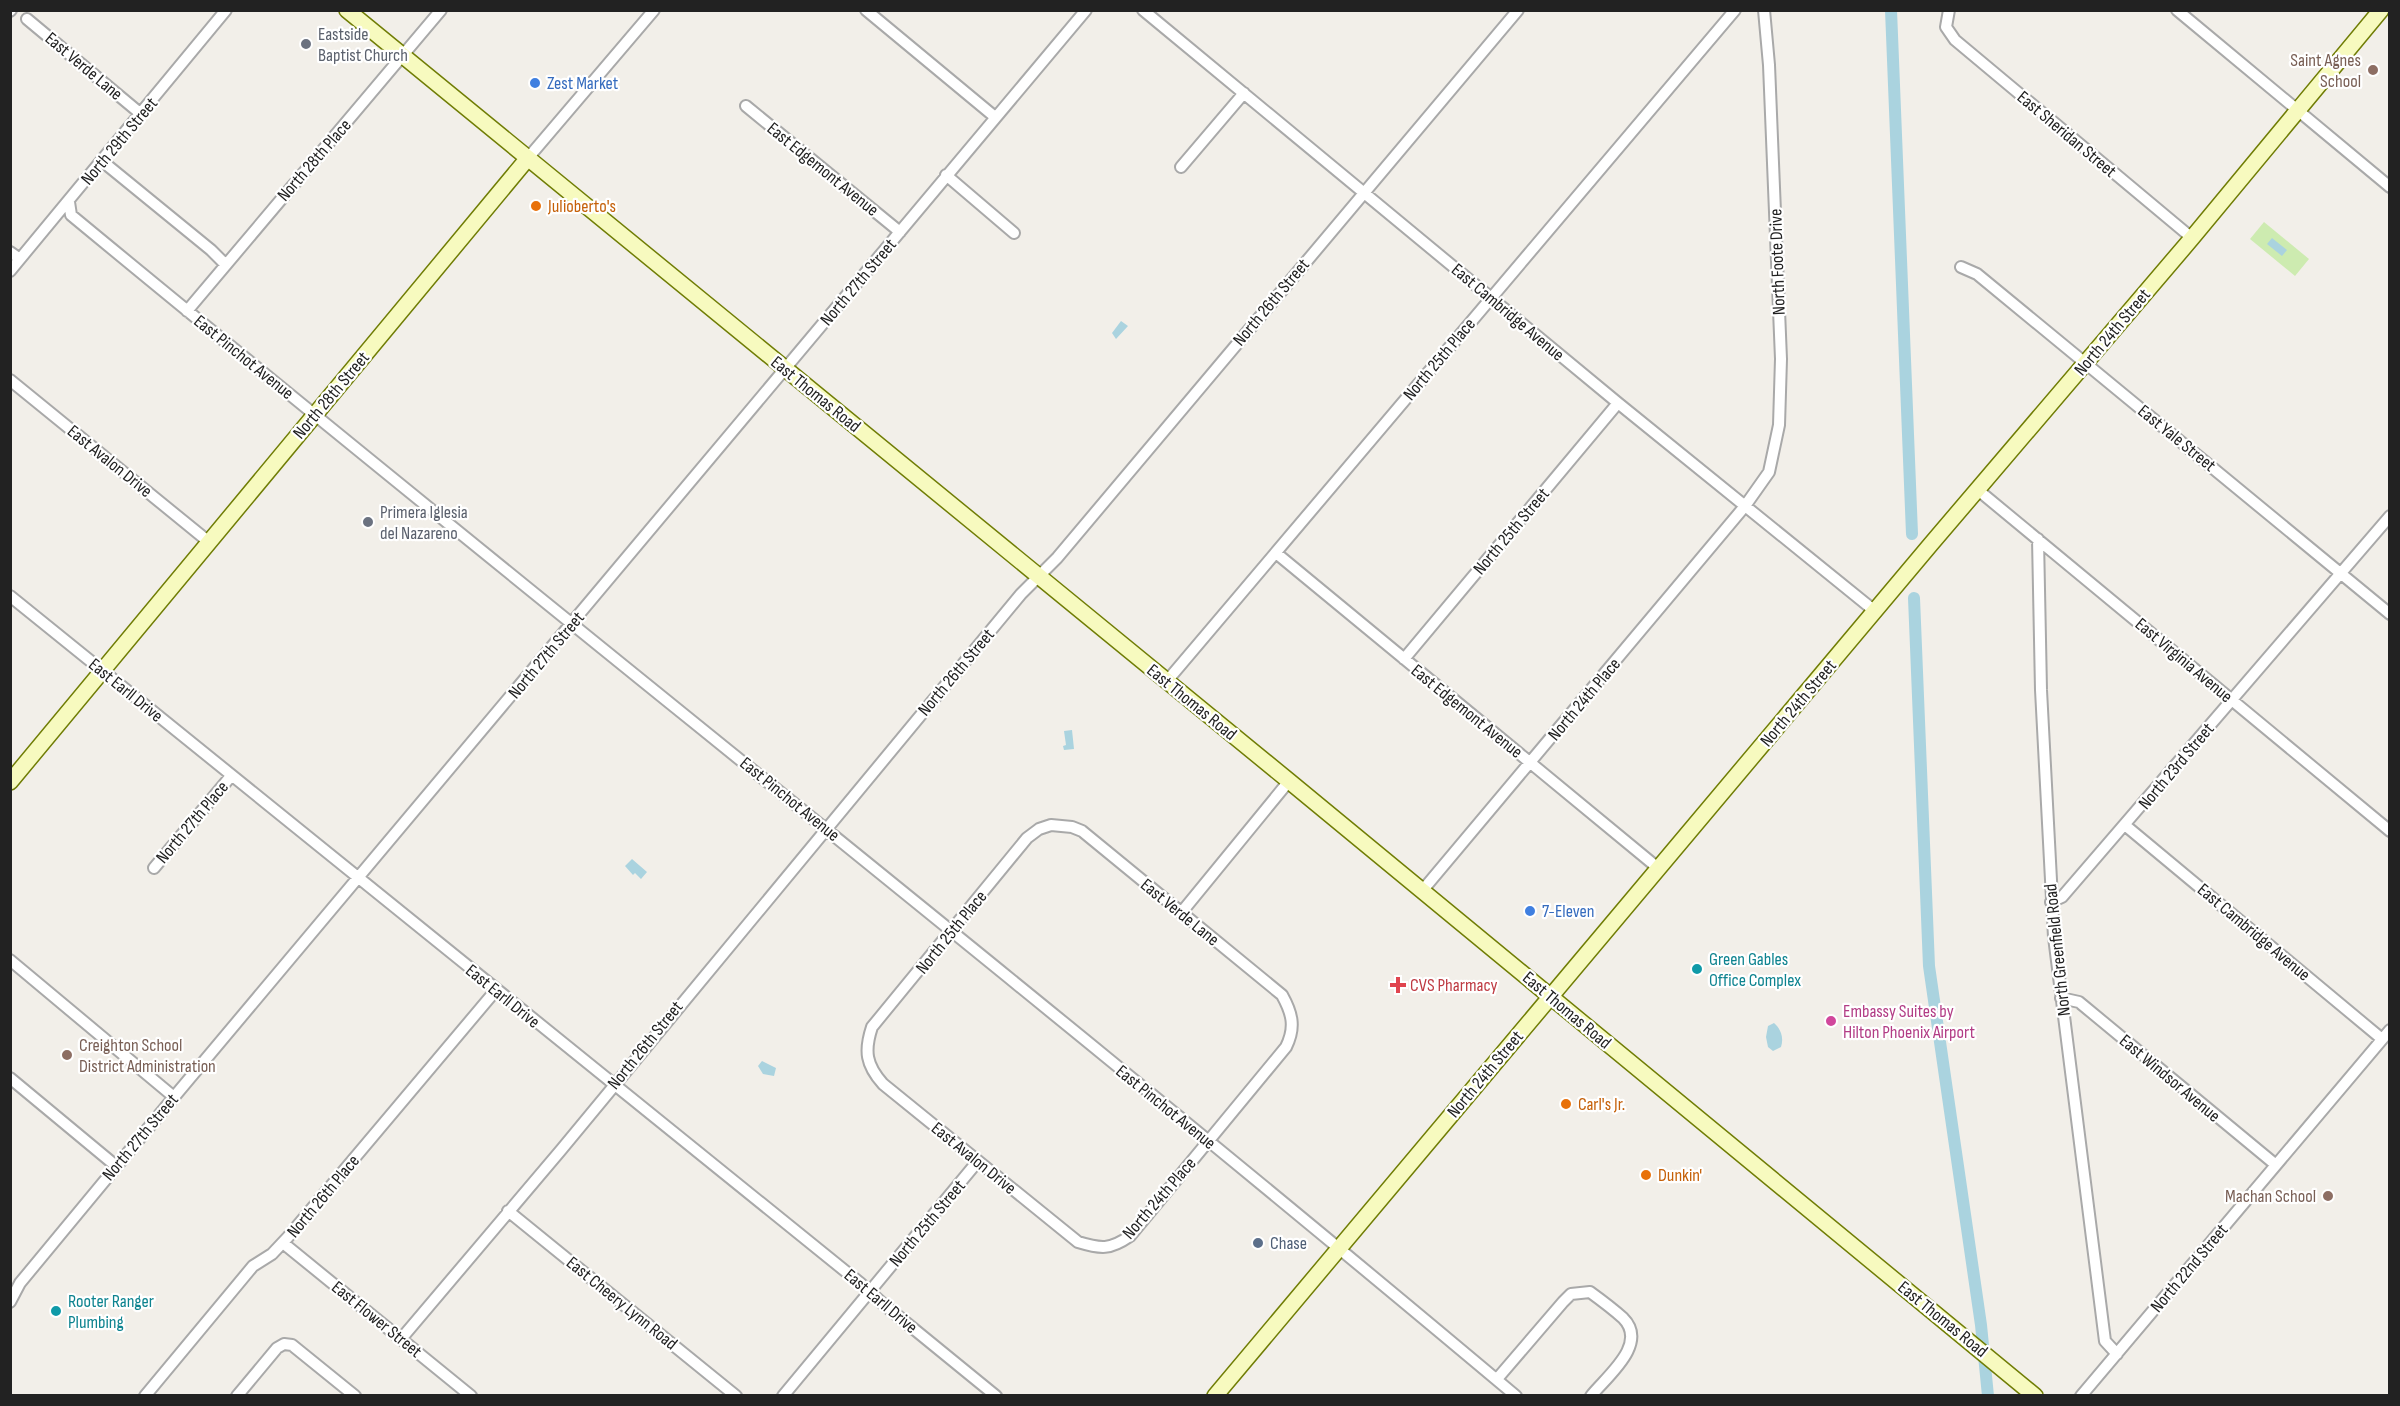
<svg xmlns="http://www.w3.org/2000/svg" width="2400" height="1406" font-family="'Sofia Sans Condensed',sans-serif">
<rect width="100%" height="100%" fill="#f2efe9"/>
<path fill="#cdebb0" d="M2264 222 2309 259 2295 276 2250 239Z"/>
<path fill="#aad3df" d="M2272 238 2287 250 2282 256 2267 244Z
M1121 321 1128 326 1116 339 1112 333Z
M1072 730 1074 749 1064 750 1063 746 1066 745 1064 731Z
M632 859 647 872 641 879 635 873 633 875 625 866Z
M1774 1023C1781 1029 1784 1038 1781 1047L1773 1051 1768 1047 1766 1037 1768 1026Z
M762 1061 776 1068 774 1076 763 1074 758 1066Z"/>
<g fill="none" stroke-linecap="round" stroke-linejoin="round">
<path stroke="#aad3df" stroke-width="12" d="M1891 10 1912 534
M1914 598 1929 966 1981 1325 1988 1396"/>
<g stroke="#a9a9a9" stroke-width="14">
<path id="street" d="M866 10 995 117
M1143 10 1618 403 1876 612
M1949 10 1946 27 1955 40 2192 238
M2177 10 2390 187
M10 11 11 10
M27 19 141 114
M746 106 900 232
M528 158 654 10
M102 161 211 250 225 264
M1181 167 1244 93
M946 175 1014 233
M69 202 71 215C550 611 1040 996 1516 1396
M10 252 20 259
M1961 267 1977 274 2390 614
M10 271 226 10
M187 311 441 10
M10 380 209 542
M1978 490 2390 831
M2038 539 2041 690 2054 937 2105 1341 2117 1354
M1276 553 1658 868
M10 596 860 1283 882 1303 996 1396
M1404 659 1618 403
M1167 681 1735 10
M1051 825 1072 827 1082 831 1282 995C1292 1013 1296 1027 1286 1047L1130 1236C1110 1250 1101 1249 1078 1242L883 1084C866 1065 864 1051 872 1027L1027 838 1039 829Z
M2126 826 2382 1039
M154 868 231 776
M1422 891 1745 506 1769 472 1779 425 1781 359 1769 65 1764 10
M2051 902 2062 897 2390 516
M1181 913 1289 781
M10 960 174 1097
M2061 998 2079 1002 2276 1165
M10 1078 116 1166
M508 1211 736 1396
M283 1243 471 1396
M10 1302 20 1283 174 1097 1086 10
M401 1339 561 1150 1021 594 1057 558 1518 10
M1497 1379 1563 1302 1571 1294 1590 1292C1601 1300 1613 1309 1623 1318 1649 1344 1607 1376 1591 1396
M145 1396 253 1266 272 1254 288 1237 496 990
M237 1396 277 1348 284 1344 292 1345 355 1396
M783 1396 978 1161
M2081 1396 2390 1030"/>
</g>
<g stroke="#707d05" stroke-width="18">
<path id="secondary" d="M347 10 1289 781 2035 1396
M10 782 528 158
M1215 1396 1931 544 2192 238 2381 10"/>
</g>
<use href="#street" stroke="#fff" stroke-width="10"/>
<use href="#secondary" stroke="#f7fabf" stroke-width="15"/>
</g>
<g fill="#6b7280" stroke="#fff" stroke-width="2">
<circle cx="306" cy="44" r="6"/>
<circle cx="368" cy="522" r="6"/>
</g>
<g fill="#8d6e63" stroke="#fff" stroke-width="2">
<circle cx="2373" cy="70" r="6"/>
<circle cx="67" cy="1055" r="6"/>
<circle cx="2328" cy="1196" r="6"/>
</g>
<g fill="#3f7fe0" stroke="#fff" stroke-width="2">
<circle cx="535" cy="83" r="6"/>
<circle cx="1530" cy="911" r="6"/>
</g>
<g fill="#e8710a" stroke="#fff" stroke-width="2">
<circle cx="536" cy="206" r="6"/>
<circle cx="1566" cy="1104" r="6"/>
<circle cx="1646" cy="1175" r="6"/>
</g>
<g fill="#0f9aa8" stroke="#fff" stroke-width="2">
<circle cx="1697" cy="969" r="6"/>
<circle cx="56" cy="1311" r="6"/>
</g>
<path fill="#e0444e" stroke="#fff" stroke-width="2" d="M1395 976h6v6h6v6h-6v6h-6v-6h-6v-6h6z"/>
<circle fill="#d1479c" stroke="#fff" stroke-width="2" cx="1831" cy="1021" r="6"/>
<circle fill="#5c6f8a" stroke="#fff" stroke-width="2" cx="1258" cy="1243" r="6"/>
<g text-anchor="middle" stroke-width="4.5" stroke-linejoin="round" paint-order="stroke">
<g font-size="18" fill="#5b616d" stroke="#fff" text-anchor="start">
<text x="318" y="40">Eastside<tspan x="318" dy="21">Baptist Church</tspan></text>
<text x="380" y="518">Primera Iglesia<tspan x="380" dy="21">del Nazareno</tspan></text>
</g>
<g font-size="18" fill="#785e54" stroke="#fff" text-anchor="end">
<text x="2361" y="66">Saint Agnes<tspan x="2361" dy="21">School</tspan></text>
<text x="79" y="1051" text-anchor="start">Creighton School<tspan x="79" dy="21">District Administration</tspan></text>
<text x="2316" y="1202">Machan School</text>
</g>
<g font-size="18" fill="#222" stroke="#fff">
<text transform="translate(84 66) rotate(40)" y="6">East Verde Lane</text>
<text transform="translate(2067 134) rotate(40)" y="6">East Sheridan Street</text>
<text transform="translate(119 141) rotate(-50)" y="6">North 29th Street</text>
<text transform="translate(314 160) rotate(-49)" y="6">North 28th Place</text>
<text transform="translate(823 169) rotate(39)" y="6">East Edgemont Avenue</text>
<text transform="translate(1777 262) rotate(-92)" y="6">North Foote Drive</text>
<text transform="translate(858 282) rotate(-50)" y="6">North 27th Street</text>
<text transform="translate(1271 302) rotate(-50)" y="6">North 26th Street</text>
<text transform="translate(1508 312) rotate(40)" y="6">East Cambridge Avenue</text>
<text transform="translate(2112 332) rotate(-50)" y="6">North 24th Street</text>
<text transform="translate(244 357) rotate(39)" y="6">East Pinchot Avenue</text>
<text transform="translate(1439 359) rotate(-50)" y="6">North 25th Place</text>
<text transform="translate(816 394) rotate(39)" y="6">East Thomas Road</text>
<text transform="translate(331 395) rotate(-50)" y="6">North 28th Street</text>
<text transform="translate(2177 438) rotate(39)" y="6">East Yale Street</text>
<text transform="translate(110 461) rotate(39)" y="6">East Avalon Drive</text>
<text transform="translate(1511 531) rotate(-50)" y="6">North 25th Street</text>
<text transform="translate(546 655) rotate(-50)" y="6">North 27th Street</text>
<text transform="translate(2184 660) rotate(40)" y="6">East Virginia Avenue</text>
<text transform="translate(956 672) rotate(-50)" y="6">North 26th Street</text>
<text transform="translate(126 690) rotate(39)" y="6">East Earll Drive</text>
<text transform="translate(1584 699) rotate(-50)" y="6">North 24th Place</text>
<text transform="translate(1192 702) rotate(39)" y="6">East Thomas Road</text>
<text transform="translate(1798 703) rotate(-50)" y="6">North 24th Street</text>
<text transform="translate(1467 711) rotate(39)" y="6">East Edgemont Avenue</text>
<text transform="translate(2176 766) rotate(-50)" y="6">North 23rd Street</text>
<text transform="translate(790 799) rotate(39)" y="6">East Pinchot Avenue</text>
<text transform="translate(192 822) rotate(-50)" y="6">North 27th Place</text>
<text transform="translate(1180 912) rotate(39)" y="6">East Verde Lane</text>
<text transform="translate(951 932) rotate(-51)" y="6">North 25th Place</text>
<text transform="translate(2254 932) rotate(40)" y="6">East Cambridge Avenue</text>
<text transform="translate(2057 950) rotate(-96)" y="6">North Greenfield Road</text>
<text transform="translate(503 996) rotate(39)" y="6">East Earll Drive</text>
<text transform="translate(1567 1010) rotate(40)" y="6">East Thomas Road</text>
<text transform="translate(645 1045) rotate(-51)" y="6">North 26th Street</text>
<text transform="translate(1485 1074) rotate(-50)" y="6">North 24th Street</text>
<text transform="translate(2170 1078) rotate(40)" y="6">East Windsor Avenue</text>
<text transform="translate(1166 1107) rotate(39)" y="6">East Pinchot Avenue</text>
<text transform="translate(140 1137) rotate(-50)" y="6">North 27th Street</text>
<text transform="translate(974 1158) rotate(39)" y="6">East Avalon Drive</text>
<text transform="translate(323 1196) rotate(-50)" y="6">North 26th Place</text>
<text transform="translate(1159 1198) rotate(-49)" y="6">North 24th Place</text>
<text transform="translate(927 1223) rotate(-50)" y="6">North 25th Street</text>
<text transform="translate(2189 1268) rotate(-50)" y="6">North 22nd Street</text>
<text transform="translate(881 1301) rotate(40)" y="6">East Earll Drive</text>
<text transform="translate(622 1303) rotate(39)" y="6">East Cheery Lynn Road</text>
<text transform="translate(377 1319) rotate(39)" y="6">East Flower Street</text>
<text transform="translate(1943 1319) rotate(39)" y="6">East Thomas Road</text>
</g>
<g font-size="18" fill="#366cbe" stroke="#fff" text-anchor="start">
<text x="547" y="89">Zest Market</text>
<text x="1542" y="917">7-Eleven</text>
</g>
<g font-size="18" fill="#c56008" stroke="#fff" text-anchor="start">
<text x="548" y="212">Julioberto's</text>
<text x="1578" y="1110">Carl's Jr.</text>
<text x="1658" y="1181">Dunkin'</text>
</g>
<g font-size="18" fill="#0d838f" stroke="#fff" text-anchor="start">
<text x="1709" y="965">Green Gables<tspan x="1709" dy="21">Office Complex</tspan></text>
<text x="68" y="1307">Rooter Ranger<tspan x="68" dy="21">Plumbing</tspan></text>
</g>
<g font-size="18" fill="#be3a42" stroke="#fff" text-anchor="start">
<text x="1410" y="991">CVS Pharmacy</text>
</g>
<g font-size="18" fill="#b23c85" stroke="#fff" text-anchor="start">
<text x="1843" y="1017">Embassy Suites by<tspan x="1843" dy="21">Hilton Phoenix Airport</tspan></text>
</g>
<g font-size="18" fill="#4e5e75" stroke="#fff" text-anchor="start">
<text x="1270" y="1249">Chase</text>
</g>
</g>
<rect width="2400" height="1406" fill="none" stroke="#222222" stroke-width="24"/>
</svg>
